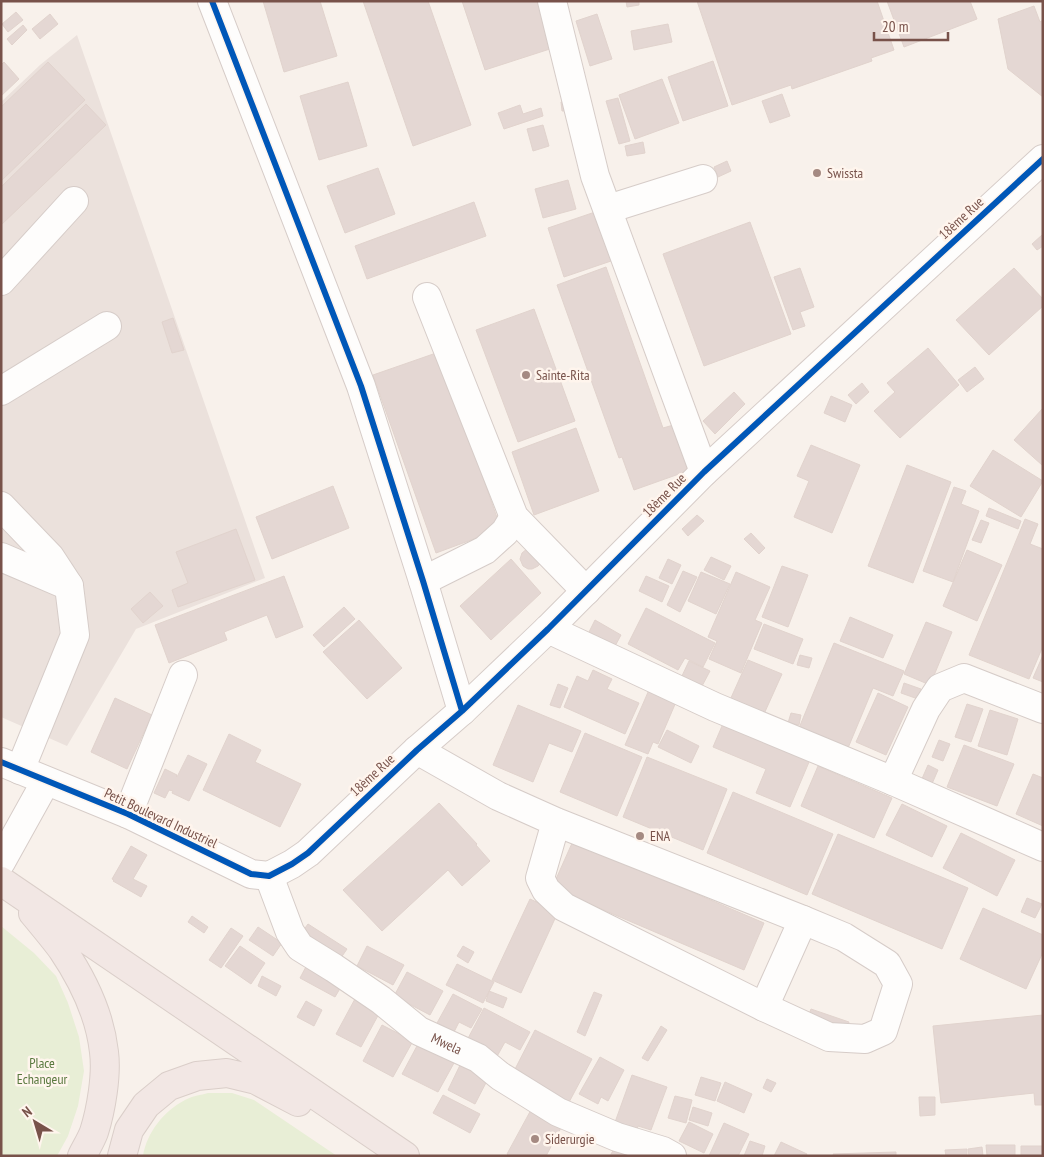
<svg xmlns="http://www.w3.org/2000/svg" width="1044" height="1157" font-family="'PT Sans Narrow',sans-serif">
<rect width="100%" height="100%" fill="#f8f1eb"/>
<path fill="#ebe1dc" d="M77 35 265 578 136 629 67 746 1 717V102L40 65Z"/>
<path fill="#e8eed6" d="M1 926 34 953 56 976 68 1003 79 1037 84 1071 78 1106 68 1136 57 1156H1Z
M208 1093H232L254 1100 337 1156H143C147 1132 164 1111 185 1100 192 1096 201 1095 208 1093Z"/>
<path fill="#e4d7d3" stroke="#e1d3cd" d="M263 1H320L337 56 284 72Z
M363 1H428L471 125 413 146Z
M462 1H541L556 47 485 70Z
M626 1H639V5L627 7Z
M697 1H877L894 50 871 58 872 61 792 89 791 85 732 105Z
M887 1H970L977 19 904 47Z
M1034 6 1040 22 1043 20V97L1008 69 998 19Z
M16 12 23 20 8 32 2 24Z
M50 14 58 24 40 39 32 29Z
M597 14 612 59 590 66 576 21Z
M668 24 672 42 634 50 631 31Z
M23 25 27 30 12 45 7 39Z
M713 61 728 106 683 121 668 77Z
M4 62 19 79 1 96V65Z
M48 62 85 100 1 181V107Z
M662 79 679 123 635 139 619 95Z
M348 82 367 146 319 160 300 96Z
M782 94 790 116 770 123 762 101Z
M618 98 630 141 619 144 606 101Z
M571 101V111H562L561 102Z
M86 104 106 125 1 225V187Z
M520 105 523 114 541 108 543 116 504 129 498 113Z
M543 125 549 146 533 151 527 129Z
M643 142 645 153 627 156 625 146Z
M727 161 731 171 718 177 714 167Z
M378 168 395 214 345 233 327 186Z
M568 180 576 209 543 218 535 189Z
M474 202 486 236 367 279 355 246Z
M598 211 614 260 564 277 548 228Z
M750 222 791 334 704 366 663 254Z
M1042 235 1043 236V246L1037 250 1032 244Z
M606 267 663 428 677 424 693 469 634 490 622 457 619 458 557 285Z
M800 268 814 307 800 312 805 326 793 330 774 277Z
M1014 268 1043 299V306L989 355 956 320Z
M534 309 575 421 518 442 476 330Z
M173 318 184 350 172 353 162 322Z
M928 348 959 385 900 438 874 411 895 392 887 383Z
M439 352 501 529 436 553 373 375Z
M975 367 984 379 967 392 958 380Z
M862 383 869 392 856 404 848 395Z
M734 392 745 404 715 434 703 421Z
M831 396 852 405 845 422 824 413Z
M1043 408V465H1042L1014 440Z
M576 428 599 491 534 515 512 452Z
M811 445 860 465 832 533 794 517 809 481 797 476Z
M993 450 1043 481 1021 517 970 486Z
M907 465 951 482 913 583 868 566Z
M333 486 349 528 272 559 256 517Z
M954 487 966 491 961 504 979 511 953 582 923 571Z
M989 508 1021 521 1018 529 986 516Z
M697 515 704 521 688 536 682 529Z
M1025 519 1038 524 1030 544 1043 549V646L1029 679 969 655Z
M981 520 989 523 981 543 972 540Z
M236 529 255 580 178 607 172 590 188 583 176 552Z
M751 533 765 548 759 554 744 539Z
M528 548 540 564 538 566 532 569H528L523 566 520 559 522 553Z
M967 550 1002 565 977 621 943 606Z
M711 557 731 566 724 580 704 570Z
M511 559 541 593 491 640 460 606Z
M668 559 681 565 672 584 659 578Z
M782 566 808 575 788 627 762 617Z
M683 571 697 577 680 612 667 605Z
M701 572 730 584 716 614 688 601Z
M736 572 770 587 755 620 762 623 741 673 709 659 717 641 708 637Z
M284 576 303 627 276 638 267 615 224 632 227 640 169 663 155 625Z
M646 576 669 586 662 602 639 591Z
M150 592 163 606 143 623 131 609Z
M344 607 355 619 324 647 313 635Z
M646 608 715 643 703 667 685 658 678 670 628 644Z
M850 617 893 635 883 658 840 641Z
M359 620 402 668 367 699 323 652Z
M595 620 621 635 614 648 588 634Z
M926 622 952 632 930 685 904 674Z
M764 624 803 639 793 664 754 649Z
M834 643 904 671 893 696 873 688 848 748 799 728Z
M800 655 812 658 809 668 797 665Z
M1043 655V682L1033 678Z
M748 660 782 674 764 714 730 700Z
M689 661 710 671 701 688 681 678Z
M593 670 612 679 607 689 639 703 625 734 564 707 577 676 588 681Z
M652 683 679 695 658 744 653 742 648 754 625 745Z
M904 683 921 689 918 699 901 693Z
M558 684 568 688 560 708 550 705Z
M878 693 908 707 886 755 856 742Z
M115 698 152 715 127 769 91 752Z
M967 704 983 709 971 742 955 737Z
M518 705 581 731 572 752 549 743 533 782 493 765Z
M990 710 1018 719 1007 755 978 746Z
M791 713 801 715 799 725 788 723Z
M725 719 812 755 790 807 756 793 766 769 713 747Z
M667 730 699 746 691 763 658 747Z
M585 733 642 757 617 816 560 792Z
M229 734 261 750 255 762 301 784 280 827 203 790Z
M939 740 950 744 943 761 932 757Z
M964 745 1014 764 997 806 947 787Z
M188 755 207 764 189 801 172 793 173 791 169 790 165 798 154 793 165 769 177 775 176 776 177 777Z
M647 757 727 789 703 850 623 817Z
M928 765 938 770 931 786 921 781Z
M818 766 892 798 874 838 801 806Z
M1033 774 1043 778V826L1016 814Z
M733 792 833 834 807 895 707 853Z
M439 803 477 844 476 845 490 861 462 886 448 870 382 931 343 890Z
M902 804 947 826 932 857 886 835Z
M961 833 1015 860 997 896 943 868Z
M838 834 968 888 942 949 812 894Z
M573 841 764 923 744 970 552 888Z
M131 846 147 855 133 879 147 886 141 897 113 881 114 880 112 879Z
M1027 898 1042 904 1035 918 1021 912Z
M530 899 558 912 521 993 492 980Z
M983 908 1043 935V952L1026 989 960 959Z
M192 916 208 927 204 933 188 922Z
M308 924 347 949 336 965 297 939Z
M258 927 282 943 273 956 249 940Z
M231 928 243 936 221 968 209 960Z
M240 946 265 963 251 984 225 966Z
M367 946 404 965 393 985 357 966Z
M463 946 474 952 468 963 457 956Z
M309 961 345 980 335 997 300 978Z
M457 964 494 982 483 1003 446 985Z
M407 972 443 991 430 1015 394 996Z
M262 976 281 986 276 996 258 986Z
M489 991 507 998 503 1008 486 1001Z
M594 992 602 995 585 1036 577 1032Z
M453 994 482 1009 471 1028 459 1022 454 1032 437 1023Z
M356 997 381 1010 361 1047 336 1034Z
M306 1001 322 1010 314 1026 297 1017Z
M484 1008 530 1032 520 1050 505 1042 495 1060 465 1044Z
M811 1009 849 1022 846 1030 808 1017Z
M1043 1015V1105H1035L1034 1093 941 1103 933 1026Z
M382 1025 413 1041 393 1077 363 1061Z
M661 1026 667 1030 648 1061 642 1058Z
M535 1030 592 1059 567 1106 511 1077Z
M418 1044 454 1063 438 1092 402 1074Z
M600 1057 624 1070 608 1101 601 1097 598 1104 579 1094Z
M462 1061 490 1075 475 1104 448 1090Z
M632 1075 667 1087 651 1130 638 1126 636 1133 614 1125Z
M701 1077 721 1083 715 1101 695 1095Z
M767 1079 776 1083 771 1092 763 1088Z
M725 1082 752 1094 744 1113 717 1101Z
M443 1095 480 1114 470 1133 433 1113Z
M675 1096 692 1100 686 1123 668 1118Z
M919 1097H935V1115L920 1116Z
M693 1107 712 1113 708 1126 689 1120Z
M532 1108 563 1124 546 1156H509L507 1154Z
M689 1122 713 1134 704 1153 679 1141Z
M724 1123 749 1134 738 1156H709Z
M750 1141 765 1146 762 1156H744Z
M781 1142 807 1154 806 1156H774Z
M986 1145H1015V1156H987Z
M1021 1146H1043V1156H1021Z
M615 1147 631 1156H610Z
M982 1147 983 1156H969L968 1149Z
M967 1149V1156H946L945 1150Z
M896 1152V1156H834L833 1154Z"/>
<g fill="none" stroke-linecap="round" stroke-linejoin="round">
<g stroke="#d6ccc8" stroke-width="30">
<g id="minor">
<path d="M212 1 361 386 423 581 462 711"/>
<path d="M552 1 595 176 704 472"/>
<path d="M608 209 703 179"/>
<path d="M1 281 74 201"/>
<path d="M427 297 514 517 586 591"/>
<path d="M1 391 107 326"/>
<path d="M1 506 50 557 69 586 75 635 20 770"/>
<path d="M1 557 69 586"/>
<path d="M423 581 485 550 505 532 514 517"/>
<path d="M548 629 715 707 893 781 1043 847"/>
<path d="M417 750 498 796 556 822 803 920 844 937 887 964 898 984 883 1031 865 1039 829 1037 764 1007 564 907 546 890 540 878 556 822"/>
<path d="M1 762 128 814 251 874 269 876 292 864 308 853 417 750 462 711 548 629 704 472 1043 159"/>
<path d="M893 781 926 709 940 688 964 678 1043 709"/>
<path d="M128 814 183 675"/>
<path d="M1 862 46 781"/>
<path id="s1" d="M269 876 290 932 300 947 334 968 381 1000 419 1031 478 1058 500 1076 558 1112 617 1137 663 1151 672 1156"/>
<path d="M764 1007 803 920"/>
</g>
</g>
<g stroke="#dacec9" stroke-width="30">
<path id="highway" d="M1 881 405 1156
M33 913C43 925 53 937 62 949 83 980 100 1015 104 1052 107 1075 101 1110 94 1132 91 1140 86 1148 82 1156
M122 1156 129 1130 146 1105 169 1086 197 1076 227 1073 256 1080 298 1102"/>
</g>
<use href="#minor" stroke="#fefdfc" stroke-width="28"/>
<use href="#highway" stroke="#f2e7e4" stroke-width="28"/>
<g stroke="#fff5ed" stroke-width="9">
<path id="cycleway" d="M212 1 361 386 423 581 462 711
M1 762 128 814 251 874 269 876 292 864 308 853 417 750 462 711 548 629 704 472 1043 159"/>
</g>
<use href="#cycleway" stroke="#0057b8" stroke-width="6"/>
</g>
<g fill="#a58a82" stroke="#fff5ed" stroke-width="2">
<circle cx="817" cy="173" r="5"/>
<circle cx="526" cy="375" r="5"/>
<circle cx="640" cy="836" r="5"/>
<circle cx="535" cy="1139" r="5"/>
</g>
<g text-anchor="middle" stroke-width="5" stroke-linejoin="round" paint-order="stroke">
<g font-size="14" fill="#78524a" stroke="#fff5ed" text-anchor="start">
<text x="827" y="178">Swissta</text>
<text x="536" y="380">Sainte-Rita</text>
<text x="650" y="841">ENA</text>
<text x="545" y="1144">Siderurgie</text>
</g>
<g font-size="14" fill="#78524a" stroke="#fff5ed">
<text transform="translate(961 218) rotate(-43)" y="5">18ème Rue</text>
<text transform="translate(664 495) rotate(-45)" y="5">18ème Rue</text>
<text transform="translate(372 775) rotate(-43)" y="5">18ème Rue</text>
<text transform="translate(161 818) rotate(25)" y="5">Petit Boulevard Industriel</text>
<text dy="5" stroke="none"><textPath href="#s1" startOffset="254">Mwela</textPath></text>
</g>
<g font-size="14" fill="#59783e" stroke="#fff5ed">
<text x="42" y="1068">Place<tspan x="42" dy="16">Echangeur</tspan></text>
</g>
</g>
<rect width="1044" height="1157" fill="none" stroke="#78524a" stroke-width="5"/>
<g transform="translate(35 1122) rotate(322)" stroke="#fff5ed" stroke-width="4" paint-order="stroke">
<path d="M0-4L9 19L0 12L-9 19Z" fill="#78524a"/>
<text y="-8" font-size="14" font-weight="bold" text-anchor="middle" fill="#78524a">N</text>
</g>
<path d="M874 32v8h74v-8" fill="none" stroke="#78524a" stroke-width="2.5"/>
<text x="882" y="32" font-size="15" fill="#78524a" stroke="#fff5ed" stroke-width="4" paint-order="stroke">20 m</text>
</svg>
